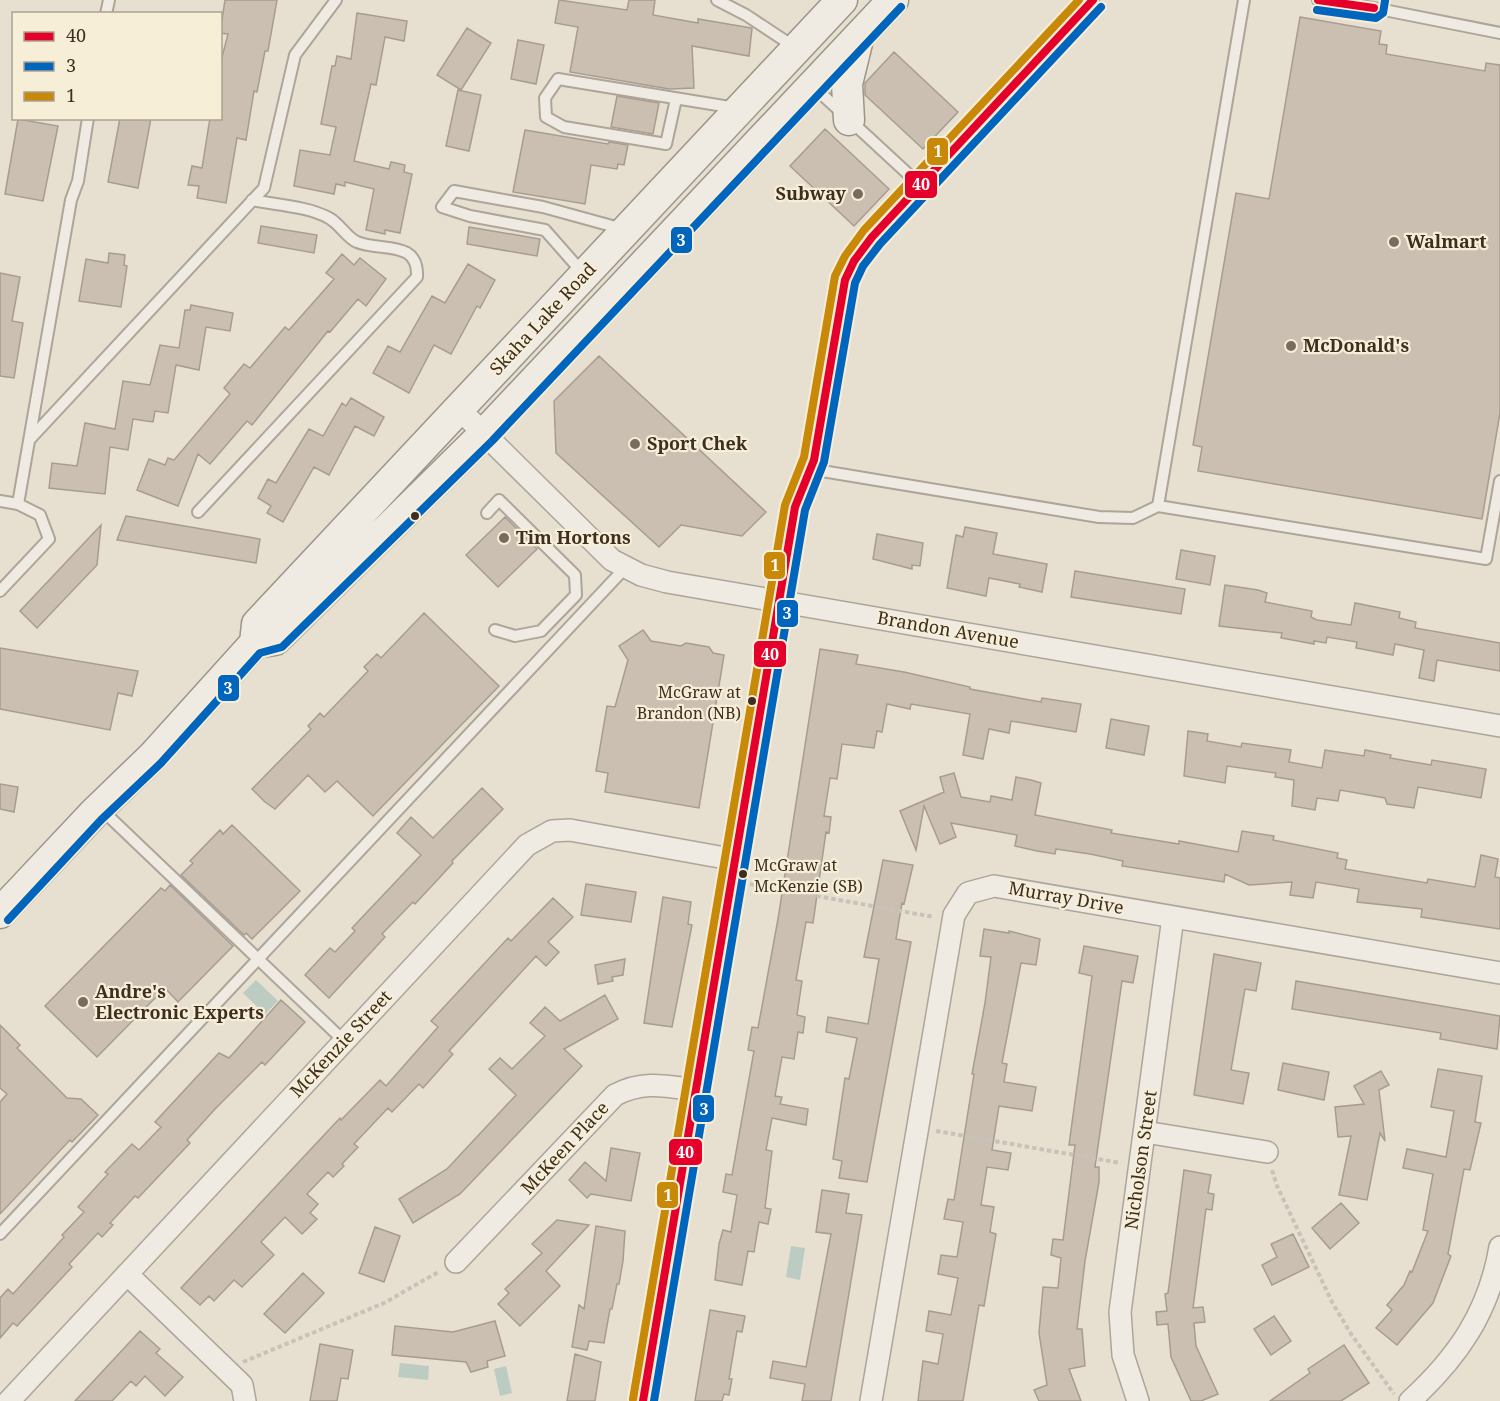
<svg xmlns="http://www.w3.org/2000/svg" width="1500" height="1401" font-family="'Noto Serif',serif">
<rect width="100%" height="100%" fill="#e7e0d1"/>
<path fill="#bcccc2" d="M256 980 278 1001 265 1014 243 993Z
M791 1246 805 1248 800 1280 786 1277Z
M400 1363 429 1366 428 1380 398 1377Z
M506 1366 512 1393 500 1396 494 1369Z"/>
<path fill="#cbbfb2" stroke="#a89c90" stroke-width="1.5" d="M225 0H277L268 51H265L257 92 254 91 246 140 237 138 226 203 197 198 199 186 188 185 192 166 202 168 210 118H220V65L228 34 220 33Z
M559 0 627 10 629 0H655L653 15 698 23V19L752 28 749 56 692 46 694 88 669 89 570 72 578 27 555 23Z
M357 13 407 21 404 41 385 37 376 85 371 84 354 161 389 169 391 162 405 165 404 172 412 174 400 233 385 230V234L366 230 374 189 345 182V186L336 184 334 194 294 186 300 150 330 155 336 127 321 124 332 66H335L337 56 351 59Z
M1300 17 1381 31 1379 44 1387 45 1386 54 1485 71 1486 63 1500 65V413L1482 519 1198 471 1202 447 1193 445 1236 193 1269 199Z
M467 28 491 43 461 90 437 75Z
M518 40 544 45 536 84 511 79Z
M894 52 958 112 923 149 865 95V83Z
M458 90 481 95 469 151 446 146Z
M617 96 659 103 653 134 611 127Z
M120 118H151L138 188 108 182Z
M18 119 58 126 43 201 5 194Z
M825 129 889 189 854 226 790 166Z
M525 130 608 144 609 142 628 145 624 165 618 164 617 169 591 165 585 204 513 192Z
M261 226 317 235 314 253 258 243Z
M469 227 540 239 537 256 467 244Z
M109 253 125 255 124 265 127 266 121 307 79 301 86 259 108 263Z
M342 254 354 265 360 258 386 279 366 306 358 299 330 332 328 331 252 425 247 421 210 464 198 454 178 506 137 490 149 459 165 465 168 458 174 460 230 394 224 388 244 364 250 368 285 327 289 330 334 279 326 273Z
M468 264 495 280 480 308 477 306 451 354 434 345 409 393 373 373 388 346 400 352 432 296 445 303Z
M0 273 20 277 12 321 23 323 14 378 0 376Z
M191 305 233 313 230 331 206 327 199 370 176 365 168 413 155 411 153 422 133 419 128 450 110 447 105 494 49 488 52 463 77 466 85 423 115 429 123 381 150 385 160 345 179 348 185 310H190Z
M599 356 766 512 742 536 681 525 659 547 556 453 554 401Z
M351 398 384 417 374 436 355 426 329 475 314 467 283 522 267 513 271 506 258 498 268 479 276 483 309 429 323 436 342 403 346 406Z
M126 516 260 539 256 563 117 540Z
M505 517 537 549 498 587 466 555Z
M101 525 97 565 37 628 20 611Z
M965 527 997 533 993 554 1047 564 1042 592 1019 587 1020 584 989 578 986 596 947 588 956 535 963 537Z
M877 534 923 543 920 566 912 565V569L873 559Z
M1181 550 1215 556 1210 585 1176 579Z
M1075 571 1185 589 1181 614 1071 597Z
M1225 585 1258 590 1267 593 1265 602 1312 611 1311 617 1317 620 1351 625 1355 603 1400 612 1399 618 1416 622 1415 628 1500 643V671L1437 660 1434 681 1419 678 1424 650 1395 644 1393 655 1356 648 1357 642 1327 637 1326 643 1314 641V644L1281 638 1282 633 1219 626Z
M424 613 499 686 373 816 337 781 325 792 308 775 275 809 265 802 252 789 311 729 308 726 320 713 324 717 368 671 364 667 377 654 381 658Z
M643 630 651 641 681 646 686 643 709 647 713 653 724 655 699 808 605 792 608 773 596 771 607 706 615 707 628 660 619 646Z
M0 648 138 671 132 696 118 693 110 730 0 709Z
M820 649 858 655 856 664 904 672 970 687V689L1041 702 1042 698 1081 704 1076 732 1011 721 1009 733 989 729 983 759 963 755 970 714 911 704 910 709 887 704 882 732 877 731 874 748 842 744 837 779 830 778 824 816 831 817 829 833 826 832 813 923 806 922 796 980 802 981 797 1015 805 1017 803 1033 798 1032 794 1059 782 1057 775 1096 782 1097 780 1104 808 1109 806 1125 772 1118 766 1150 772 1151 765 1208 771 1209 768 1224 759 1222 754 1252 748 1251 742 1285 715 1280 719 1244 723 1230 731 1232 737 1195 723 1192 726 1174 732 1175 754 1051 748 1050 752 1027 758 1028 778 919Z
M1111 719 1149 726 1144 755 1106 748Z
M1188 731 1208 734 1207 741 1241 747 1242 743 1291 750 1289 762 1322 768 1325 750 1364 756 1365 750 1391 755 1390 758 1431 765 1432 760 1486 769 1481 798 1418 787 1414 808 1387 804 1385 798 1340 790 1338 801 1317 798 1315 810 1292 806 1294 780 1275 777 1276 773 1227 766 1225 783 1184 776Z
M954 773 961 797 990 802 991 796 1012 800 1016 777 1031 780 1041 783 1035 815 1112 830 1111 833 1179 844V841L1238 852 1242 831 1274 836 1273 840 1338 853 1337 858 1347 860 1345 869 1427 883 1428 879 1475 887 1481 855 1498 859 1495 877 1500 878V929L1421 917 1422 909 1357 902 1359 889 1316 882 1313 898 1290 895 1292 882 1249 885 1225 874 1224 882 1122 866 1123 861 1090 854 1056 849 1055 854 1037 851 1015 846 1017 835 951 823 956 837 940 844 924 806 916 850 900 811 944 792 940 777Z
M0 784 18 787 14 812 0 809Z
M482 788 503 809 452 861 453 863 415 904 413 902 382 934 385 937 329 998 305 975 330 948 335 952 355 931 352 928 421 855 397 833 411 817 433 838Z
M232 825 300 891 252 939 246 933 244 935 181 875 193 863 190 861 220 830 223 834Z
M883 860 913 865 904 904 902 903 896 939 911 942 867 1182 839 1178 842 1161 833 1159 845 1078 849 1079 857 1038 826 1032 828 1017 868 1024 879 959 864 957Z
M586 884 636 892 631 922 581 915Z
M170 885 233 946 178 1002 165 988 97 1057 45 1006 161 888 165 891Z
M663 897 691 902 688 924 692 925 672 1027 644 1023Z
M553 898 573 917 548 942 559 952 546 966 536 956 449 1051 453 1054 423 1088 419 1084 392 1112 388 1108 354 1144 358 1147 342 1164 344 1166 333 1177 328 1172 307 1194 318 1204 310 1213 317 1219 302 1234 285 1217 261 1242 274 1255 242 1287 234 1280 214 1301 209 1296 200 1305 181 1288 340 1118 341 1120 380 1080 386 1086 438 1027 431 1021 508 938 511 941Z
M984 929 1009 933V931L1040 939 1036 965 1021 963 1002 1063 1007 1064 1004 1082 1036 1087 1032 1111 999 1106 992 1150 1011 1153 1008 1170 987 1167 981 1205 994 1207 990 1232 996 1234 984 1306 979 1305 963 1401H918L923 1361 938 1364 943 1334 926 1331 929 1311 951 1315 958 1278 938 1274 941 1255 957 1257 963 1222 944 1219 948 1199 954 1200 974 1074H972L985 1003 991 957 980 956Z
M1084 946 1138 956 1133 983 1122 981 1095 1167H1099V1182L1085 1261 1077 1329H1082L1085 1366 1069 1369 1081 1401H1039L1034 1390 1047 1385 1039 1333 1043 1287 1058 1288 1061 1258 1051 1255 1053 1239 1063 1240 1075 1145H1069L1092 976 1079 973Z
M1214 954 1261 963 1256 991 1245 989 1231 1070 1249 1073 1243 1104 1194 1095Z
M625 959 623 975 612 977 613 981 598 984 595 965Z
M1296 981 1500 1016 1497 1049 1440 1039 1441 1033 1292 1009Z
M605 995 618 1019 564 1049 582 1066 460 1194 413 1223 399 1199 447 1169 516 1095 489 1069 500 1058 512 1069 545 1036 530 1023 545 1007 560 1021Z
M281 1000 305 1022 265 1065 262 1062 215 1109 187 1140 190 1143 138 1198 135 1196 110 1223 113 1225 102 1237 98 1233 69 1264 72 1267 17 1326 13 1323 0 1338V1298L8 1289 13 1294 64 1237 62 1235 84 1212 78 1207 108 1174 105 1172 132 1144 139 1150 161 1127 155 1122 219 1053 229 1058Z
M0 1025 20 1045 17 1048 67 1098 81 1099 98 1115 72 1142 70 1140 0 1214V1102L7 1094 0 1088Z
M1283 1063 1329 1072 1324 1100 1278 1090Z
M1438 1069 1482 1076 1475 1122 1481 1123 1470 1170 1464 1169 1448 1254 1451 1256 1433 1303 1397 1345 1376 1328 1392 1310 1387 1305 1404 1285 1410 1271 1412 1272 1428 1231 1423 1230 1433 1174 1403 1168 1407 1149 1446 1157 1454 1111 1431 1107Z
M1381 1071 1389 1085 1379 1090 1385 1141 1380 1133 1367 1200 1339 1195 1351 1136 1338 1137 1335 1107 1364 1104 1354 1086Z
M611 1148 640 1153 631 1201 591 1194 587 1198 569 1180 585 1162 606 1181Z
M1184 1170 1211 1175 1208 1193 1214 1194 1212 1210 1206 1209 1193 1308 1203 1307 1205 1322 1194 1323 1196 1346 1218 1394 1201 1401H1191L1171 1357 1168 1324 1157 1325 1156 1312 1167 1311 1165 1294 1168 1293Z
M822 1190 849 1194 846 1213 862 1215 831 1401H802L805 1384 770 1378 773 1361 806 1367 831 1234 816 1232Z
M1341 1203 1359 1223 1330 1249 1312 1228Z
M557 1220 589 1225 546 1271 560 1286 520 1326 498 1304 509 1293 505 1289 542 1253 532 1244Z
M596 1226 625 1231 623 1261 619 1284H617L612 1309H610L604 1343 589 1341 587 1350 572 1347 579 1305 584 1309Z
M375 1227 400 1236 384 1282 359 1273Z
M1293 1234 1309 1267 1272 1285 1262 1265 1277 1257 1271 1244Z
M303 1273 324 1293 285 1333 264 1314Z
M710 1310 745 1316 742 1332 737 1331 729 1379H732L729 1395 724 1394 722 1401H695Z
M1274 1316 1291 1341 1271 1355 1254 1329Z
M495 1321 505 1356 487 1361 488 1367 471 1372 466 1362 392 1355 395 1326 453 1332Z
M140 1331 160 1349 156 1353 183 1377 165 1396 145 1376 136 1386 131 1381 112 1401H75Z
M320 1344 353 1350 348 1379 341 1378 337 1401H310Z
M1344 1345 1369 1383 1341 1401H1270L1310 1373 1308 1369Z
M575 1354 601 1362 595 1401H567Z"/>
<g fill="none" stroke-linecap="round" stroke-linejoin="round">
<g stroke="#ada599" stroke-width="14">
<path id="lane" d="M717 0 746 15 796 48
M1318 0 1374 8 1500 33
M106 14 109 0
M814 87 920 185
M676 99 666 144 564 127 546 117 545 98 558 79 736 108
M582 272 545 230 470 216 442 207 454 191 543 207 623 229
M30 439 264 188 295 55 336 0
M810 469 1099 517 1133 518 1158 506 1486 559 1500 481
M0 501 18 504 40 515 49 539 0 591
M18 504 71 200 78 181 88 118
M1158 506 1244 0
M198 512 417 277C419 239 380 252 357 242 347 238 340 224 329 218 307 206 276 205 252 200
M487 513 499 500 575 575 576 595 541 631 515 636 495 630
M779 601 795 507 814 460 845 280 854 261 872 237 1093 0
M101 809 344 1041
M0 1234 625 568"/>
</g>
<g stroke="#ada599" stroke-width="24">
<path id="street" d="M459 409 612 560 641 575 667 582 1500 726
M1145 1132 1267 1152
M456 1262 615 1095C643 1080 666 1086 696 1090
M127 1274 242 1385 245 1401
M9 1401 527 845 552 831 570 830 736 860
M643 1401 779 601
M871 1401 954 915 968 893 994 886 1500 973
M1138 1401 1123 1355 1120 1312 1173 917
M1410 1401C1458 1357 1489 1312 1500 1247"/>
</g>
<g stroke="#9c958a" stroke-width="33">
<path id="secondary" d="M849 120 847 84 857 43
M255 643 275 640 484 434 893 0
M0 913 94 813 153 756 255 643 257 624 842 0"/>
</g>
<path stroke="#c8c2b9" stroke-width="4" stroke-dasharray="4.5 3" stroke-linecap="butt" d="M750 884 934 917
M936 1131 1121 1163
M1272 1170 1277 1186 1332 1302 1351 1334 1394 1394
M243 1362 384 1303 440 1271"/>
<use href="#lane" stroke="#efebe3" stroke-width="10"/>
<use href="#street" stroke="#efebe3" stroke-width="21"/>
<use href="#secondary" stroke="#efebe3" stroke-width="30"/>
<g stroke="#f7eed8" stroke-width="12">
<path id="bus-1" d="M1318 0 1374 8
M643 1401 795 507 814 460 845 280 854 261 872 237 1093 0"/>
</g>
<g stroke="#f7eed8" stroke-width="12">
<path id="bus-2" d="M1317 10 1376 18 1383 13 1385 1
M8 920 101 820 161 763 260 653 282 647 492 441 901 7
M654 1401 805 510 824 462 855 283 863 266 880 244 1101 7"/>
</g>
<g stroke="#f7eed8" stroke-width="12">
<path id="bus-3" d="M633 1399 785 505 804 457 835 276 845 256 864 230 1079 0"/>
</g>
<use href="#bus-1" stroke="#e4002b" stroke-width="8"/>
<use href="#bus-2" stroke="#0065bd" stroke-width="8"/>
<use href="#bus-3" stroke="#c88808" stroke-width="8"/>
</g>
<g fill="#786c5e" stroke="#f7eed8" stroke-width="2">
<circle cx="858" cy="194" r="6"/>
<circle cx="1394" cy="242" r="6"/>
<circle cx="1291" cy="346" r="6"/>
<circle cx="635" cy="444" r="6"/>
<circle cx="504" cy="538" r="6"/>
<circle cx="83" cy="1002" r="6"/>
</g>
<g fill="#3d2e20" stroke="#f7eed8" stroke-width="2">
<circle cx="415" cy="516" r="5"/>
<circle cx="752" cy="701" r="5"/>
<circle cx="743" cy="874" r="5"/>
</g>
<g text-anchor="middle" stroke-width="4.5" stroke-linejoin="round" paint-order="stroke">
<g font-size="16" fill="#3d2e20" stroke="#f7eed8" text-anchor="end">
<text x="741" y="698">McGraw at<tspan x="741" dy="21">Brandon (NB)</tspan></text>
<text x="754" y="871" text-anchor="start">McGraw at<tspan x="754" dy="21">McKenzie (SB)</tspan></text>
</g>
<g font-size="18" font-weight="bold" fill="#3d2e20" stroke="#f7eed8" text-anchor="start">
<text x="846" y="200" text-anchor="end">Subway</text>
<text x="1406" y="248">Walmart</text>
<text x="1303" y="352">McDonald's</text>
<text x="647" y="450">Sport Chek</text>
<text x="516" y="544">Tim Hortons</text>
<text x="95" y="998">Andre's<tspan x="95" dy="21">Electronic Experts</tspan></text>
</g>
<g font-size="18" fill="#3d2e20" stroke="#f7eed8">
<text transform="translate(543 319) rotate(-47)" y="6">Skaha Lake Road</text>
<text transform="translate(948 630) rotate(10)" y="6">Brandon Avenue</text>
<text transform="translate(1066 898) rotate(10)" y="6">Murray Drive</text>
<text transform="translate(341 1044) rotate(-47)" y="6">McKenzie Street</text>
<text transform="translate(565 1148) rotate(-47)" y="6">McKeen Place</text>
<text transform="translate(1141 1160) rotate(-82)" y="6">Nicholson Street</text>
</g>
</g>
<g stroke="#f7eed8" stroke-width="2">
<rect x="926" y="137" width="23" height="29" rx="6" fill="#c88808"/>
<rect x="904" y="170" width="34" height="29" rx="6" fill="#e4002b"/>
<rect x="670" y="226" width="23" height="28" rx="6" fill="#0065bd"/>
<rect x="763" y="551" width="23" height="29" rx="6" fill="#c88808"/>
<rect x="776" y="599" width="23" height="29" rx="6" fill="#0065bd"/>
<rect x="753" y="640" width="34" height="28" rx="6" fill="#e4002b"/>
<rect x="217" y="674" width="23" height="28" rx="6" fill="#0065bd"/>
<rect x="692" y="1094" width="23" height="29" rx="6" fill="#0065bd"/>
<rect x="668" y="1138" width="35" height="28" rx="6" fill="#e4002b"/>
<rect x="656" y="1181" width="23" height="28" rx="6" fill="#c88808"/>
</g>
<g font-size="16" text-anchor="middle" font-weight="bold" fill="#fff">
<text x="938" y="157">1</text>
<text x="921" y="190">40</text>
<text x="681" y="246">3</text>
<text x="775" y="571">1</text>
<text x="787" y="619">3</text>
<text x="770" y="660">40</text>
<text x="228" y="694">3</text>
<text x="704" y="1115">3</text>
<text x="685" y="1158">40</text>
<text x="668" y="1201">1</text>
</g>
<rect x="12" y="12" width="210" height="108" fill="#f7eed8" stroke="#ada18e" stroke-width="1.5"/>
<rect x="24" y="32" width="30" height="9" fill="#e4002b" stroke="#ada18e" stroke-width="1.5"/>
<text x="66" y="42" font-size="18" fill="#3d2e20">40</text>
<rect x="24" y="62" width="30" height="9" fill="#0065bd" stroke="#ada18e" stroke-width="1.5"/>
<text x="66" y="72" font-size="18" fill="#3d2e20">3</text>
<rect x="24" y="92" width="30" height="9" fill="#c88808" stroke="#ada18e" stroke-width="1.5"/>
<text x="66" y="102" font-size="18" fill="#3d2e20">1</text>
</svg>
